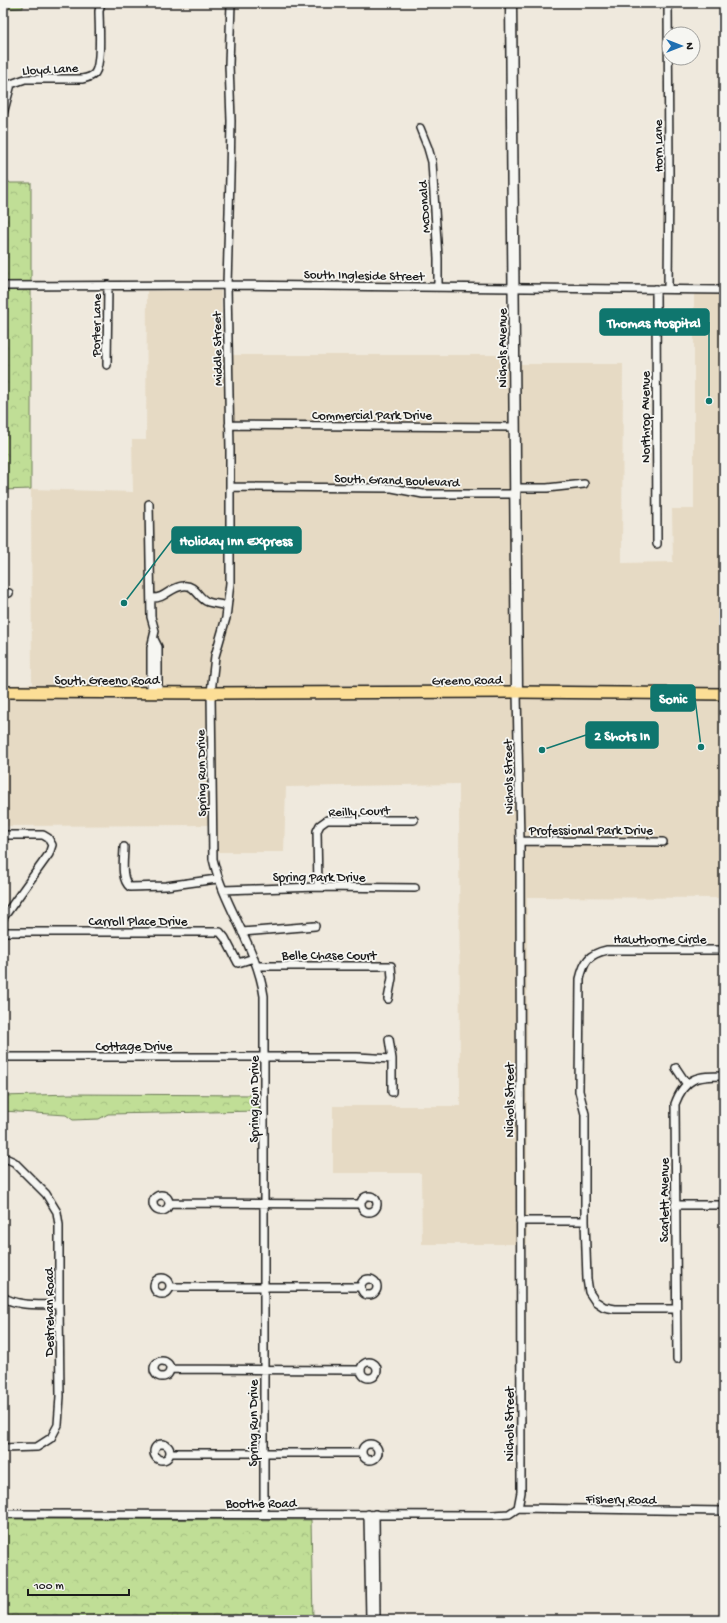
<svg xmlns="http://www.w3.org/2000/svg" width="727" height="1623" font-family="'Gochi Hand',sans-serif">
<defs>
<pattern id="forest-crowns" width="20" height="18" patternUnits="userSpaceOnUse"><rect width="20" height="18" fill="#c0de96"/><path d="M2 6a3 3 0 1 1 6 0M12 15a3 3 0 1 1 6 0" fill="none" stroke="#a4be81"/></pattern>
</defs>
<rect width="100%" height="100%" fill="#efe9dd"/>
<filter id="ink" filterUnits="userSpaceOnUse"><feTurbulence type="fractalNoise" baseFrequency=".025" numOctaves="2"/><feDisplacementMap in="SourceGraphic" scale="8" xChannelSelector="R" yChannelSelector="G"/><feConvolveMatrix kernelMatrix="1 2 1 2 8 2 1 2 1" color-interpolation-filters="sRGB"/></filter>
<g filter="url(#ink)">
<path fill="#e6dac4" d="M147 291H221L222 355H518V364H623L622 563 673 562 672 509H694V294H724V898L527 897V1244H422L421 1173H333V1106H460L459 784 286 787 284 852H210L208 825 3 826V685L32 684 31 489 133 492 132 440H146Z"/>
<path fill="url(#forest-crowns)" stroke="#6e7d59" d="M3 3H23V8L3 9Z
M3 175 10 183H31V489L3 490Z
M71 1094 259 1095V1111L108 1114 99 1119 73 1120 66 1115 3 1111V1096Z
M3 1519 311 1520 313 1620H3Z"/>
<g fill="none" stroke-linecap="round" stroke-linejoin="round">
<path stroke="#63869d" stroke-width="2" d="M68 1620 73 1617 92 1620"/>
<g stroke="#1c1c1c" stroke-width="10">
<path id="street" d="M231 3 229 64 231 121 230 176 227 285 230 450V583L226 618 215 656 211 693 213 859C224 907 257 947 264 996V1514
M668 3 669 173 668 289
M3 114 11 84 25 79H82C87 78 92 77 95 73 102 63 99 24 99 11L101 3
M420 128 428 148 432 162 438 258V287
M3 286 227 285 724 290
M656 289 657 544
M107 365 108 285
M229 425 514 427
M230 487 392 488 423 494H515
M515 488H547L584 484
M149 504 151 617 155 631 151 648V693
M3 594 9 593
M151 598C166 599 170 587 183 586 196 584 198 599 208 602 214 604 221 604 227 606
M154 639 158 647V693
M517 692 520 841 521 1492 518 1508
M3 835H43L48 838 52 845 49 854 3 918
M520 841 663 842
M124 847C124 859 120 879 130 887L166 886 217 879
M318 887 317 831 320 825 327 820H414
M223 890 318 887 415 888
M3 932H220L225 938 238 963 254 958
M242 932 315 926
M257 966H391L392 978 388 999
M389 1039 392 1059V1092
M3 1057H357L392 1059
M676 1068 686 1083
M3 1157 14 1162 46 1194 57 1212 59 1225V1305L60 1396 58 1425 51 1438 37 1447 3 1448
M153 1203a8 8 0 1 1 16 0a8 8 0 1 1-16 0Z
M361 1204a8 8 0 1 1 16 0a8 8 0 1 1-16 0Z
M169 1203 361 1204
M675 1205H724
M520 1221H585
M154 1286a8 8 0 1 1 16 0a8 8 0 1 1-16 0Z
M361 1287a8 8 0 1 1 16 0a8 8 0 1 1-16 0Z
M170 1287H361
M3 1297C18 1307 41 1304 59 1305
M676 1309H615L604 1307 595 1301 589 1292 587 1279 585 1221V1114L579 1091 580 979C584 962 588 954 607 950H724
M677 1359 675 1104C685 1077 697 1076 724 1076
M154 1369a8 8 0 1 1 16 0a8 8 0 1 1-16 0Z
M361 1370a8 8 0 1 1 16 0a8 8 0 1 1-16 0Z
M170 1369 361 1370
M362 1452a8 8 0 1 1 16 0a8 8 0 1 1-16 0Z
M154 1452a8 8 0 1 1 16 0a8 8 0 1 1-16 0Z
M170 1453H362
M518 1508 724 1511
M3 1514 493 1515 509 1514 518 1508
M368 1514 370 1620
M375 1514 376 1620"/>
</g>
<g stroke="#1c1c1c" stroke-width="13">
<path id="secondary" d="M511 3 517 692"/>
</g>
<g stroke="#1c1c1c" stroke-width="14">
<path id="primary" d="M3 692 211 693 517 692 724 694"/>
</g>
<use href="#street" stroke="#f6f6f2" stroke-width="7"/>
<use href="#secondary" stroke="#f6f6f2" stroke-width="10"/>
<use href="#primary" stroke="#fcde96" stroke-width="11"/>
</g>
</g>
<g text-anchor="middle" stroke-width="3.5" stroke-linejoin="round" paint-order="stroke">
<g font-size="13" fill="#1c1c1c" stroke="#f6f6f2">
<text transform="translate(50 68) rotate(-3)" y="5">Lloyd Lane</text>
<text transform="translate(657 146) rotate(-91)" y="5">Horn Lane</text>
<text transform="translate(423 207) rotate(-94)" y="5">McDonald</text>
<text transform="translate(364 274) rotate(1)" y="5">South Ingleside Street</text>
<text transform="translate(95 325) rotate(-89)" y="5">Porter Lane</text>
<text transform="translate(501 348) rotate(-90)" y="5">Nichols Avenue</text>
<text transform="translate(216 349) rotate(-91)" y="5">Middle Street</text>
<text x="372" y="419">Commercial Park Drive</text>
<text transform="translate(644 417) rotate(-90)" y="5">Northrop Avenue</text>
<text transform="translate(397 479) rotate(2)" y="5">South Grand Boulevard</text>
<text x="107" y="684">South Greeno Road</text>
<text transform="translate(467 679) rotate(-1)" y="5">Greeno Road</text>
<text transform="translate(200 773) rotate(-91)" y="5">Spring Run Drive</text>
<text transform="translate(507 777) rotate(-91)" y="5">Nichols Street</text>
<text transform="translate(359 810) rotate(-2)" y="5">Reilly Court</text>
<text x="591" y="834">Professional Park Drive</text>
<text x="319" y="881">Spring Park Drive</text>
<text x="138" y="925">Carroll Place Drive</text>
<text x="660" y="943">Hawthorne Circle</text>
<text x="329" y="959">Belle Chase Court</text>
<text x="134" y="1050">Cottage Drive</text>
<text transform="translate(253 1099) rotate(-90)" y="5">Spring Run Drive</text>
<text transform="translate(508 1100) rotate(-90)" y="5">Nichols Street</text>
<text transform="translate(663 1200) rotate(-90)" y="5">Scarlett Avenue</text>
<text transform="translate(48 1312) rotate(-90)" y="5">Destrehan Road</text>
<text transform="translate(252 1423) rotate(-90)" y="5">Spring Run Drive</text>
<text transform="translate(508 1424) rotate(-90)" y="5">Nichols Street</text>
<text transform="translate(621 1498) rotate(1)" y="5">Fishery Road</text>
<text x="261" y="1507">Boothe Road</text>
</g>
</g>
<path fill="none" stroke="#0f766e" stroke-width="1.5" d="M709 401L709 322M124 603L172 540M701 747L695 698M542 750L586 735"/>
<g fill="#0f766e" stroke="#f6f6f2" stroke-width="1.5">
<circle cx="709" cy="401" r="4"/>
<circle cx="124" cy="603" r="4"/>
<circle cx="701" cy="747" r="4"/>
<circle cx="542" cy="750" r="4"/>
</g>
<g fill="#0f766e" stroke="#0f766e" stroke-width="1.5">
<rect x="600" y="309" width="109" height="26" rx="4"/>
<rect x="172" y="527" width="129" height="26" rx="4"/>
<rect x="651" y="685" width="44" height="26" rx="4"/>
<rect x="586" y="722" width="72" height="26" rx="4"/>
</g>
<g font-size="14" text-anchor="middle" font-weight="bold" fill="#fff">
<text x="654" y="327">Thomas Hospital</text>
<text x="236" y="545">Holiday Inn Express</text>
<text x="673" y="703">Sonic</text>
<text x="622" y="740">2 Shots In</text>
</g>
<rect width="727" height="1623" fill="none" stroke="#f6f6f2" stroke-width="16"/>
<rect x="8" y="8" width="711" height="1607" fill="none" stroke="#1c1c1c" stroke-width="1.5" filter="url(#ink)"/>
<g transform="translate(681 46) rotate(90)"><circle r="19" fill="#f6f6f2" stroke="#9f9f9c"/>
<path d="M0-3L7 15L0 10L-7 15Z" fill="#1f6fb2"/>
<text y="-6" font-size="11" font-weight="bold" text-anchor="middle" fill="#1c1c1c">N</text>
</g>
<path d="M28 1589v6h101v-6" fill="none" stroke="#1c1c1c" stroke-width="2"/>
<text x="34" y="1589" font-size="12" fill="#1c1c1c" stroke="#f6f6f2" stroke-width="3" paint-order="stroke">100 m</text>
</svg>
